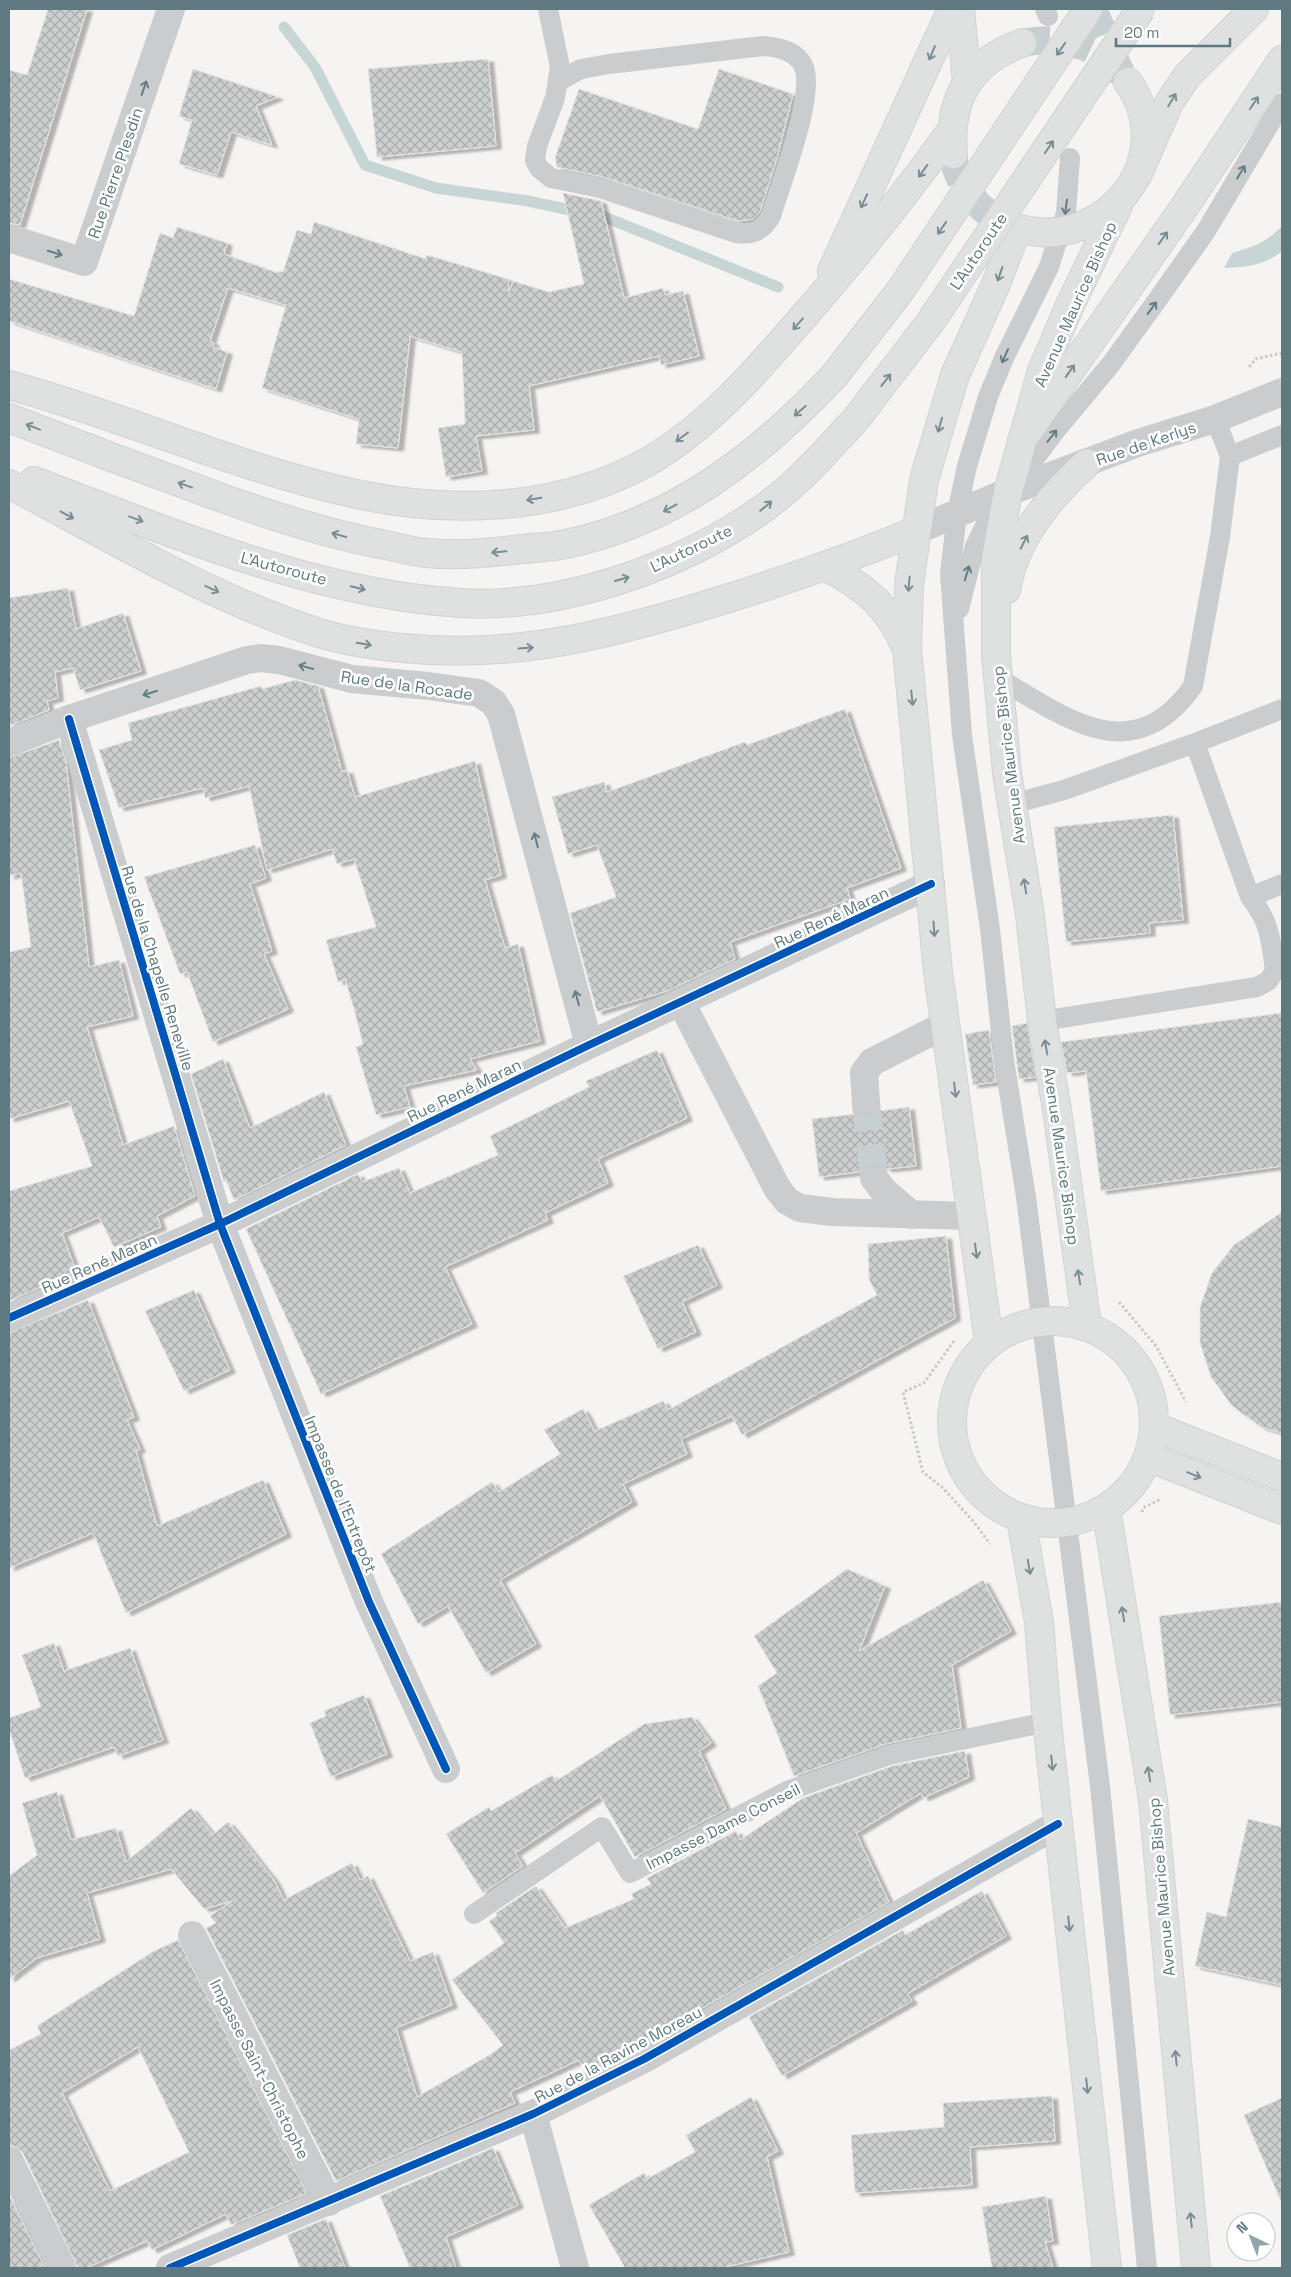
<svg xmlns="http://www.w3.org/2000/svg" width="1291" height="2277" font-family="'Space Grotesk',sans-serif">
<defs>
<pattern id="building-cross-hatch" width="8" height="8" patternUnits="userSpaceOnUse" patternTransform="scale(1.25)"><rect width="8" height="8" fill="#cdcfcf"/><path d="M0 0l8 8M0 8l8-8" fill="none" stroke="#aaadad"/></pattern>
<filter id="shadow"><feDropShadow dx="5.5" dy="3" stdDeviation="1" flood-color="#0004"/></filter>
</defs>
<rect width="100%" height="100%" fill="#f5f4f3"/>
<path fill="#c8d5d5" d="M1282 226V251C1264 266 1247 267 1224 268L1232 253C1253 247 1267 242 1282 226Z"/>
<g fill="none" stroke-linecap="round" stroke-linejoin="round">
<path stroke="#c8d5d5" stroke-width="11" d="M284 27 315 67 365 165 436 188 528 201 607 218 778 287"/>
</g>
<path fill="url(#building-cross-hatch)" stroke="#e4e4e3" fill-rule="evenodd" filter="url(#shadow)" d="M48 9H87L20 225 9 223V70L27 75Z
M488 59 496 146 377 157 368 69Z
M193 69 278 97 256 106 272 145 231 132 217 175 179 164 192 120 179 116Z
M719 69 793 94 777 158 760 211 753 219 738 221 604 177 557 167 555 158 579 89 698 129Z
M563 193 601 201 624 298 663 288 665 295 683 291 699 356 661 365 659 356 529 386 534 430 476 436 482 471 446 477 438 428 465 424 462 352 410 336 398 448 356 444 359 419 262 388 286 305 228 288 210 341 214 343 213 347 227 352 216 389 9 321V279L134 316 160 233 173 238 177 227 227 243 224 254 278 273 279 271 283 272 297 230 311 234 314 222 426 259 427 255 508 279 509 292 513 281 549 292 584 284Z
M68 588 76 629 123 613 141 671 80 690 73 668 55 672 58 698 47 701 49 710 9 726V598Z
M295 680 318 686 342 772 347 770 355 797 475 761 501 875 485 880 505 948 518 944 540 1041 470 1059 477 1070 404 1086 410 1107 376 1115 356 1047 363 1044 354 1009 345 979 338 982 326 940 376 927 354 859 337 864 332 849 267 870 249 786 205 798 203 788 119 808 99 750 132 740 128 723 261 686 262 689Z
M845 709 901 868 847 888 850 899 730 942 735 959 667 991 597 1012 570 913 616 897 597 845 568 854 552 797 604 782 607 792 745 742 747 745Z
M59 740 66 762 89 967 119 960 133 1016 87 1027 123 1145 174 1126 195 1196 157 1216 161 1227 114 1247 99 1217 62 1233 76 1271 9 1301V1191L92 1166 69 1101 9 1119V952L31 947 21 873 9 876V758Z
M1173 815 1183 920 1149 923 1150 933 1066 942 1054 827Z
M255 845 266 878 250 884 272 951 264 954 288 1009 213 1042 187 972 180 974 144 877Z
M1282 1013V1166L1101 1191 1086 1071 1067 1073 1061 1042Z
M1027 1023 1036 1077 1019 1079 1012 1026Z
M989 1030 996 1082 973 1085 965 1034Z
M657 1050 687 1118 598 1159 608 1183 545 1213 548 1220 445 1267 472 1324 321 1394 246 1229 358 1174 362 1182 399 1168 410 1193 498 1155 490 1136 589 1087 586 1081Z
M223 1059 250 1128 324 1092 346 1145 234 1200 226 1180 224 1182 191 1074Z
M909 1107 916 1166 887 1169 881 1164 873 1162 864 1166 859 1172 819 1177 812 1119 855 1114 868 1118 874 1116 879 1111Z
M1282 1212V1433L1261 1427 1232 1406 1211 1377 1200 1343V1307L1212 1273 1234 1245Z
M946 1236 955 1318 742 1435 732 1416 681 1439 687 1454 623 1484 632 1502 500 1580 536 1644 486 1673 448 1606 418 1624 381 1554 492 1482 499 1492 560 1454 544 1430 583 1409 595 1431 663 1401 668 1410 877 1295 869 1279 868 1244Z
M698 1245 717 1285 682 1302 696 1332 658 1349 623 1276Z
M194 1290 230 1370 184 1391 145 1311Z
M88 1300 134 1417 127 1420 140 1449 136 1451 157 1526 263 1480 286 1534 126 1613 93 1533 9 1568V1333Z
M847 1569 885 1586 859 1651 983 1580 1011 1631 952 1665 961 1728 885 1744 794 1776 758 1686 777 1673 754 1636Z
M1282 1602V1702L1170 1715 1159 1616Z
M54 1643 64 1671 130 1648 163 1740 118 1756 114 1747 25 1778 9 1729V1718L41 1707 22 1655Z
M364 1695 387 1754 331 1777 310 1723 326 1716 324 1711Z
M692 1717 711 1743 699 1751 726 1809 635 1857 600 1796 515 1853 523 1866 483 1893 446 1834 489 1807 491 1811 552 1775 556 1781 644 1724Z
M965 1751 969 1777 923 1798 921 1793 856 1833 889 1902 637 2045 585 2071 579 2060 510 2092 515 2103 336 2181 206 1928 216 1923 210 1916 232 1901 204 1909 171 1869 87 1893 100 1939 37 1958 9 1979V1876L37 1855 22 1803 57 1792 71 1840 116 1828 126 1862 191 1808 213 1835 228 1822 274 1880 284 1900 352 1863 360 1880 368 1876 410 1961 433 1952 452 2005 396 2028 417 2097 491 2054 503 2045 452 1980 504 1943 489 1921 497 1916 496 1913 536 1886 565 1928 634 1899 631 1894 651 1884 647 1878 736 1831 740 1840 803 1798 892 1766Z
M1248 1819 1282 1827V1985L1195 1966 1207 1912 1226 1917Z
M982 1891 1006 1936 907 1994 912 2001 782 2076 749 2017 903 1930 905 1935Z
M178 1940 307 2193 231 2225 226 2214 152 2250 147 2241 86 2268H78L23 2153 17 2147 9 2145V2050L41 2034 37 2026 154 1951ZM138 2047 189 2152 110 2191 62 2093Z
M1052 2096 1055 2141 970 2147 972 2185 855 2193 851 2135 944 2127 943 2103Z
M751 2097 778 2151 767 2157 789 2252 721 2268H625L589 2205 644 2173 647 2179 695 2152 686 2135Z
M1282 2098V2204L1244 2115Z
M493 2148 518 2205 446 2237 456 2268H410L380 2196Z
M9 2195 45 2268H9Z
M1046 2196 1053 2241 1045 2242 1053 2268H992L982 2207Z
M326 2219 345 2268H300L287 2235Z"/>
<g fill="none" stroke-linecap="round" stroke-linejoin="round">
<path stroke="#c8cfd0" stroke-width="28" stroke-dasharray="28 14" stroke-linecap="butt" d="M866 1103 874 1178"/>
<path stroke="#c8cfd0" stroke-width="28" stroke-dasharray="28 14" stroke-linecap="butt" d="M1093 9 1120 71"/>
<path stroke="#c8cfd0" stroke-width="28" stroke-dasharray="28 14" stroke-linecap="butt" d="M1022 43C1063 34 1104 46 1128 82
M953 154C955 177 971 200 989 214 997 220 1008 224 1017 228"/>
<g stroke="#d1d2d3" stroke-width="30">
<path id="secondary" d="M960 9 967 82
M1155 1427 1282 1477
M1148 1457 1282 1510"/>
</g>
<g stroke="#d1d2d3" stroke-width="30">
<path id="primary" d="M953 154C948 100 969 62 1022 43
M1006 590C1014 539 1049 497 1087 463
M952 1422a101 101 0 1 1 202 0a101 101 0 1 1-202 0Z
M1087 1325 1057 1110 1042 1021 1030 915 1007 773 996 656V559L1008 492 1042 371 1071 303 1118 206
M989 1342 938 972 907 649 909 585 924 480 955 375 996 284 1017 228C1103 254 1182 159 1128 82
M1106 1508 1153 1800 1196 2268
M1021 1519 1039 1622 1047 1722 1107 2268"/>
</g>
<g stroke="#d1d2d2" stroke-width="30">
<path id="motorway" d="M1137 176 1169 103 1187 76 1254 9
M832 271 952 9
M9 385C127 417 241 470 361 495 453 514 556 510 640 466 712 428 771 354 823 294 868 241 910 188 951 131
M9 418C81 446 153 473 225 499 278 518 331 535 386 545 399 548 413 552 426 553 457 556 490 553 521 549 536 548 552 547 566 544 675 521 759 456 834 376
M1022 440 1183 209 1282 60
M34 481C168 531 317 595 461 603 559 609 674 569 754 515 793 489 825 453 856 419
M9 484C108 536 207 596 313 631 342 641 372 645 403 648 518 660 620 632 729 598 792 578 854 557 915 531
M826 567C867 588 888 606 907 649"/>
</g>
<path stroke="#c8cac9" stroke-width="3" stroke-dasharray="2.5 2.5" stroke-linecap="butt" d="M1249 367 1256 359 1282 353
M1119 1302 1156 1346 1186 1402
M954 1341 924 1383 903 1392 923 1472 943 1488 974 1522 990 1544
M1142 1512 1143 1508 1161 1499"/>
<path stroke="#cacccd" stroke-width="20" d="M548 9 560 67 555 98 537 146 535 160 539 168 551 178 600 188 736 233C753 235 762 231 771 216 780 185 817 92 803 65 796 51 777 47 763 46L609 64 581 69 559 81
M1045 9 1048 16
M1070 158 1066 213 1049 267 1004 358 988 397 967 466 957 513 950 574 962 735 990 929 1004 1060 1026 1197 1100 1786 1147 2268
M1215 419 1230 456 1282 435
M959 609 975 546 987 522 1056 430 1111 364 1158 299 1206 231 1282 103
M998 678C1066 718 1133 771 1193 686L1220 537 1230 456
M1012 804 1064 790 1195 743
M1250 897 1195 743 1282 709
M1042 1021 1257 987 1268 981 1275 971C1271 940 1270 922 1250 897L1282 884
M474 1914 602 1827 630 1873 787 1791 889 1755 1047 1722"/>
<path stroke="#cacccd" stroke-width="28" d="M9 238 84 262 171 9
M915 531 1008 492 1138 443 1215 419 1282 392
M69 719 220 1224 369 1602 446 1769
M9 743 69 719 247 660 261 658 279 660 352 679 428 686 479 693 493 702 501 714 589 1045
M681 1002 777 1188 787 1201 800 1208 832 1212 971 1216
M866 1103 864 1073 872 1062 945 1025
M874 1178 883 1190 912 1215
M9 1318 220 1224 589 1045 931 884
M192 1935 329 2202
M533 2114 575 2268
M9 2160 62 2268
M170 2268 533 2114 644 2059 1058 1824"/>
<use href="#secondary" stroke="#dfe0e0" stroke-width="28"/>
<use href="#primary" stroke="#dfe0e0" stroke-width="28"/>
<use href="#motorway" stroke="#dfe0e0" stroke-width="28"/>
<g stroke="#d1d2d2" stroke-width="30" stroke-linecap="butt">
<path id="motorway-bridge" d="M834 376 900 291 1088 9
M856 419 931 321 1141 9"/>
</g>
<use href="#motorway-bridge" stroke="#dfe0e0" stroke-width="28"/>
<g stroke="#fff" stroke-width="11">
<path id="cycleway" d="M69 719 220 1224 369 1602 446 1769
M9 1318 220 1224 589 1045 931 884
M170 2268 533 2114 644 2059 1058 1824"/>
</g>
<use href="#cycleway" stroke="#0057b8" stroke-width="8"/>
</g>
<defs><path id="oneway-shaft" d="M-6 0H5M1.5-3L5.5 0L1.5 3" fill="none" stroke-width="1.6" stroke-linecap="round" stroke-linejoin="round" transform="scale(1.25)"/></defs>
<g stroke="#788e93">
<use href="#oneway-shaft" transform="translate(1061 49) rotate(124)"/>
<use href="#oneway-shaft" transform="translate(932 53) rotate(113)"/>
<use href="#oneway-shaft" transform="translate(1172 100) rotate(-59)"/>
<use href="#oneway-shaft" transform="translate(1254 103) rotate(-56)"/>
<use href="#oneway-shaft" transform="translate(1049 147) rotate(-56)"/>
<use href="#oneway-shaft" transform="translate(923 171) rotate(126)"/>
<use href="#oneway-shaft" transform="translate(864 201) rotate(115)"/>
<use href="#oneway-shaft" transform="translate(942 228) rotate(124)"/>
<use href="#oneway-shaft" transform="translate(1163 238) rotate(-55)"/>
<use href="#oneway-shaft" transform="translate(1000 274) rotate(109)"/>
<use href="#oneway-shaft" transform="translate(798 324) rotate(131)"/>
<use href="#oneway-shaft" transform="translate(1070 371) rotate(-55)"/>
<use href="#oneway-shaft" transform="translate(886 380) rotate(-52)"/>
<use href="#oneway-shaft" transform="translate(800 411) rotate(139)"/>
<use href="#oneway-shaft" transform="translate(940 425) rotate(106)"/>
<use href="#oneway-shaft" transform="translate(33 427) rotate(-159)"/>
<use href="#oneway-shaft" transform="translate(682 437) rotate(143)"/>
<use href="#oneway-shaft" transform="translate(185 485) rotate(-160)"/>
<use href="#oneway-shaft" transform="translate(534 499) rotate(171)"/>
<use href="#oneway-shaft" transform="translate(766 506) rotate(-40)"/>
<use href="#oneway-shaft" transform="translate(670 508) rotate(151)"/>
<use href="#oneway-shaft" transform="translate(67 515) rotate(28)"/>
<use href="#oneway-shaft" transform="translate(136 519) rotate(20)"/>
<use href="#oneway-shaft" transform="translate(339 535) rotate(-165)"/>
<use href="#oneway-shaft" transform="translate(1024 542) rotate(-63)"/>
<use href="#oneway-shaft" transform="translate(499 552) rotate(175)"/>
<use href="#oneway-shaft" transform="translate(622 579) rotate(-16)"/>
<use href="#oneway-shaft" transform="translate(909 584) rotate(95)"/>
<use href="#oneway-shaft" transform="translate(358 588) rotate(13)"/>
<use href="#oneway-shaft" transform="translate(212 589) rotate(25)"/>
<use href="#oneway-shaft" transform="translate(364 644) rotate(9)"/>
<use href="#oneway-shaft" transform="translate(526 648) rotate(-4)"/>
<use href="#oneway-shaft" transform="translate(912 698) rotate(84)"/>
<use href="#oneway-shaft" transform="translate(1025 886) rotate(-99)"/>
<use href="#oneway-shaft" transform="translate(934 929) rotate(86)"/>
<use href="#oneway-shaft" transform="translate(1046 1047) rotate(-100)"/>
<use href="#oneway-shaft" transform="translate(955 1090) rotate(83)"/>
<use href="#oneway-shaft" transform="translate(976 1251) rotate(82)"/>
<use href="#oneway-shaft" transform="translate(1079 1277) rotate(-99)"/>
<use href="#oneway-shaft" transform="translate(1194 1475) rotate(22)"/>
<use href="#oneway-shaft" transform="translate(1029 1567) rotate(80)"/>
<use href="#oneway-shaft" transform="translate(1123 1614) rotate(-99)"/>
<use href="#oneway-shaft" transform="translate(1052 1763) rotate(84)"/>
<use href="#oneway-shaft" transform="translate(1149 1774) rotate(-99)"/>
<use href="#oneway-shaft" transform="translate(1069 1924) rotate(84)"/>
<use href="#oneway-shaft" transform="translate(1176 2058) rotate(-95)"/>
<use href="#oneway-shaft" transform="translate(1087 2086) rotate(84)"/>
<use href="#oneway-shaft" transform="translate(1191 2220) rotate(-96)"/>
</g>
<g stroke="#637e84">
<use href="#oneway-shaft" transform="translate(144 88) rotate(-71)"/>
<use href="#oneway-shaft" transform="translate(1241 172) rotate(-59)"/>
<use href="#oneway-shaft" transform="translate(1066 207) rotate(98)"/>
<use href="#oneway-shaft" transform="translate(55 253) rotate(17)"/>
<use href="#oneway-shaft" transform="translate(1152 308) rotate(-54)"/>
<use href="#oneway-shaft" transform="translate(1005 356) rotate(114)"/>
<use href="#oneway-shaft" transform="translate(1052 436) rotate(-52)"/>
<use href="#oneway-shaft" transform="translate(967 573) rotate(-73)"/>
<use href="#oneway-shaft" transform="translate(306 667) rotate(-165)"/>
<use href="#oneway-shaft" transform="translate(150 693) rotate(162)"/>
<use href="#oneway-shaft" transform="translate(536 840) rotate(-104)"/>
<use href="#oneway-shaft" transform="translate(577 998) rotate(-105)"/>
</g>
<g text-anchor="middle" stroke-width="5" stroke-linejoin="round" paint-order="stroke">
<g font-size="16" fill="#5e7a80" stroke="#fff">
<text transform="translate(115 173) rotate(-71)" y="6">Rue Pierre Plesdin</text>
<text transform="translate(978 251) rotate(-56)" y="6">L'Autoroute</text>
<text transform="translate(1075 304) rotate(-66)" y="6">Avenue Maurice Bishop</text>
<text transform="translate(1146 443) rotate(-19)" y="6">Rue de Kerlys</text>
<text transform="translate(691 548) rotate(-26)" y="6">L'Autoroute</text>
<text transform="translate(284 568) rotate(15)" y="6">L'Autoroute</text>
<text transform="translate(407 685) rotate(8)" y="6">Rue de la Rocade</text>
<text transform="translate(1008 755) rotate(-97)" y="6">Avenue Maurice Bishop</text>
<text transform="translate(831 917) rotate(-25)" y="6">Rue René Maran</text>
<text transform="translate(158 968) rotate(73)" y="6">Rue de la Chapelle Reneville</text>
<text transform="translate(464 1090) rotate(-26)" y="6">Rue René Maran</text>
<text transform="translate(1062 1156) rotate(82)" y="6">Avenue Maurice Bishop</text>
<text transform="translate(99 1263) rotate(-24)" y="6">Rue René Maran</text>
<text transform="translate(341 1494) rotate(68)" y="6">Impasse de l'Entrepôt</text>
<text transform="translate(723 1826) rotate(-27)" y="6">Impasse Dame Conseil</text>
<text transform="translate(1161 1887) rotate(-95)" y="6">Avenue Maurice Bishop</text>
<text transform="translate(618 2054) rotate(-28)" y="6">Rue de la Ravine Moreau</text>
<text transform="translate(260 2069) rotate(63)" y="6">Impasse Saint-Christophe</text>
</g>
</g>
<rect width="1291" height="2277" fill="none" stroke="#5e7a80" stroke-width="20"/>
<g transform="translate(1251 2237) rotate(317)"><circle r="24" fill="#ffffff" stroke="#bfcacc"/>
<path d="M0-4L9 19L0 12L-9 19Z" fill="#93a5a8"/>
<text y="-8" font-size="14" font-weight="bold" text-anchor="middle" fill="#5e7a80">N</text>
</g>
<path d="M1116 38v8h114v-8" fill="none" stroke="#5e7a80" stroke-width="2.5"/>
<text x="1124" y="38" font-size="15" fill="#5e7a80" stroke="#ffffff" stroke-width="4" paint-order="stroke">20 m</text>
</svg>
